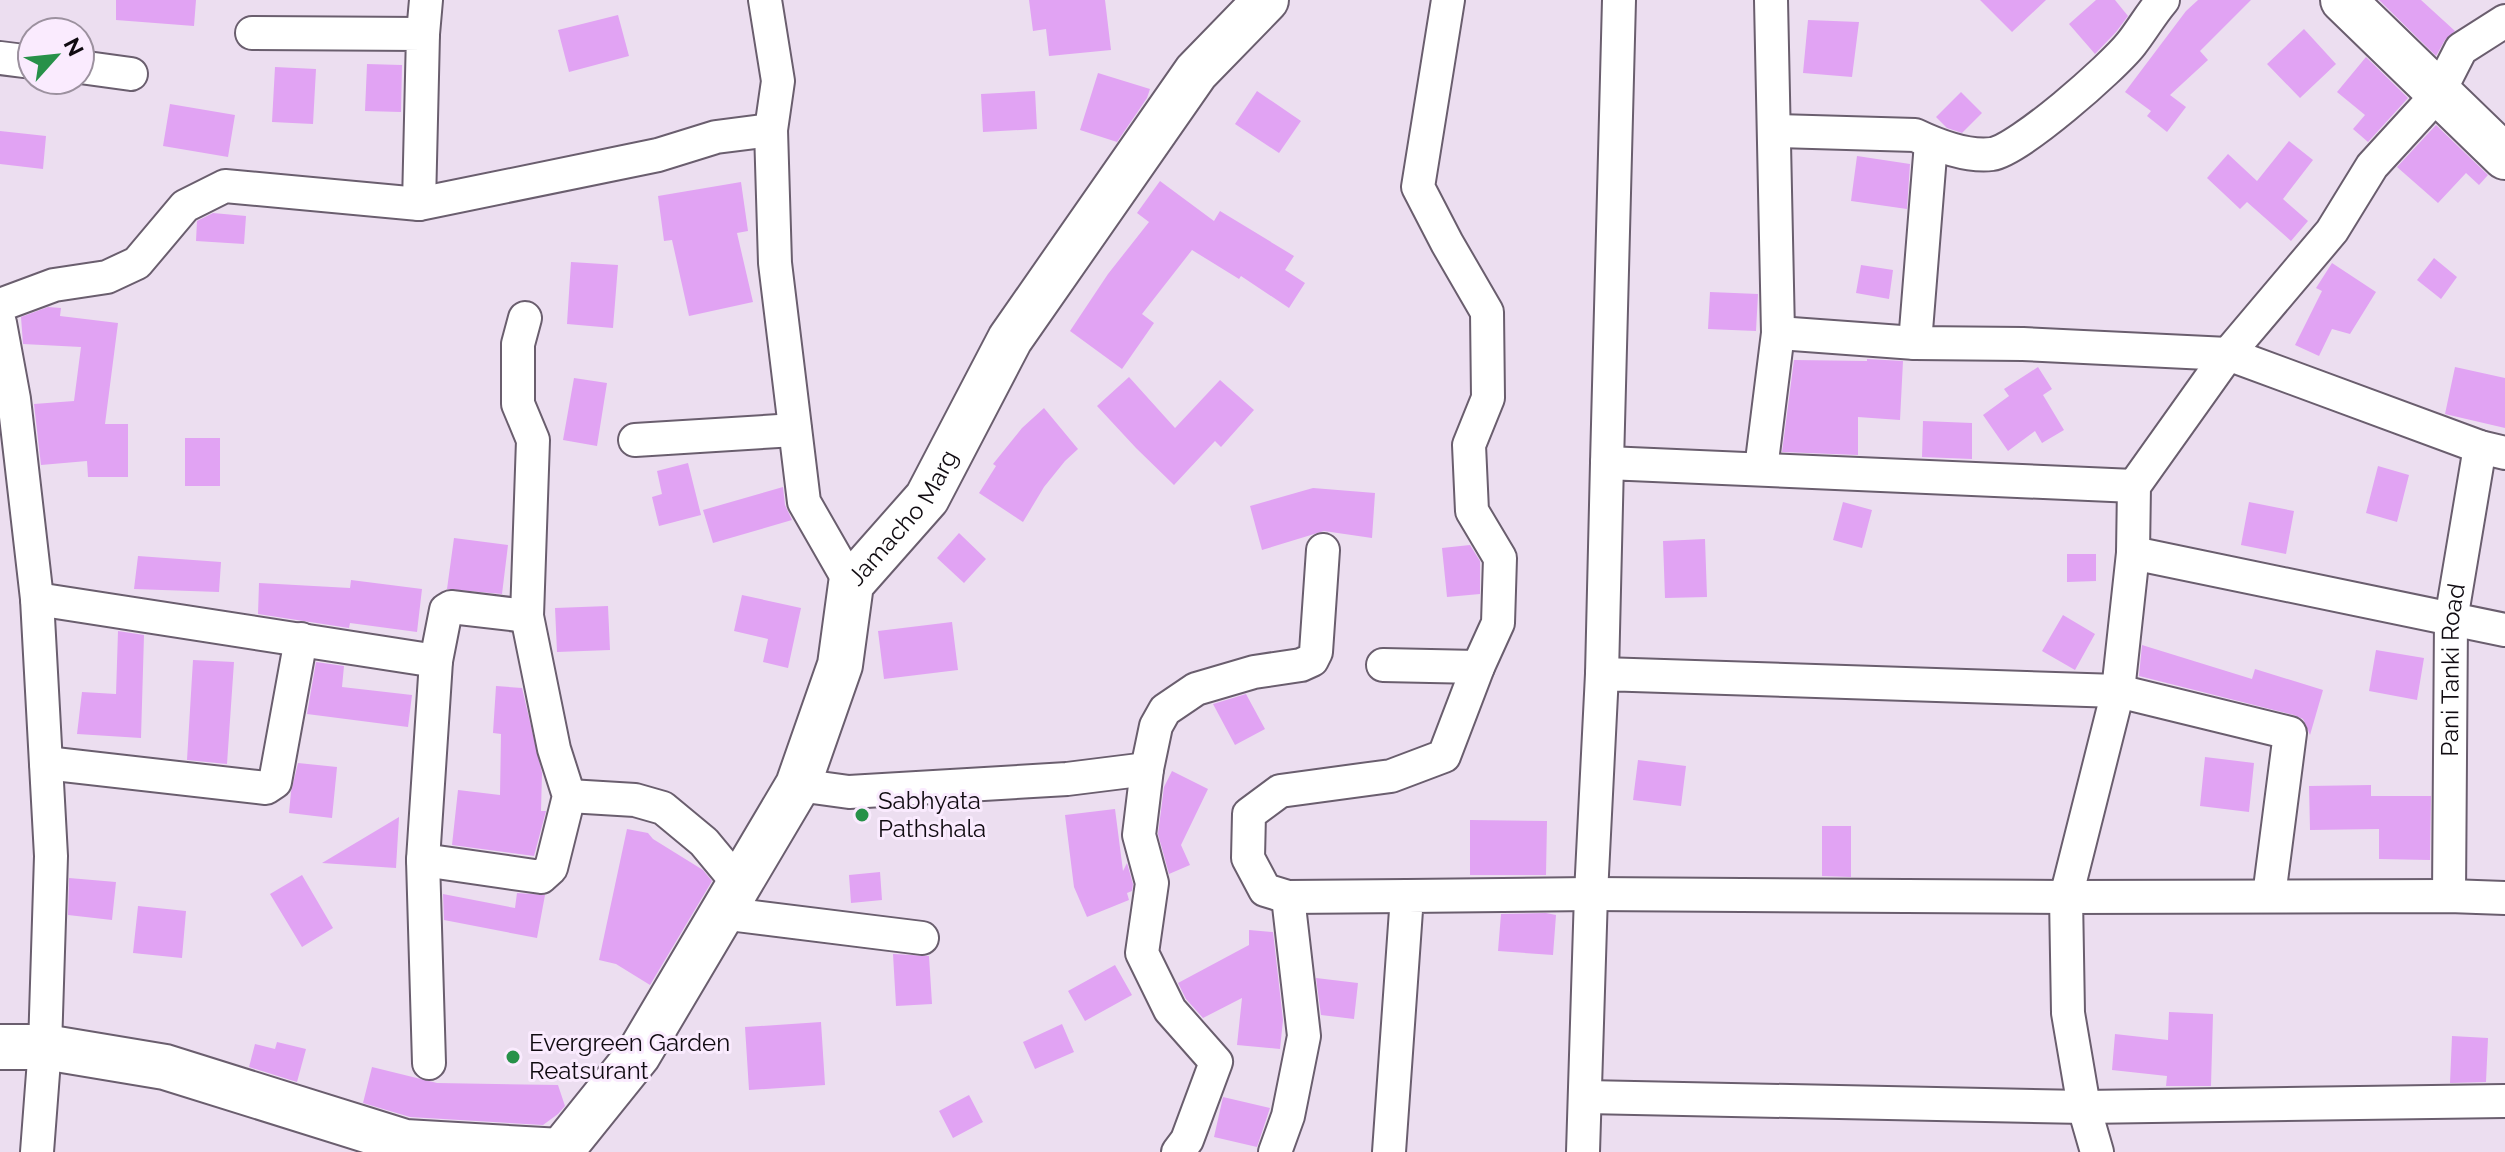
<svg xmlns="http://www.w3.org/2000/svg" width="2505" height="1152" font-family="Raleway,sans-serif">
<rect width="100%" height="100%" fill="#ecdef0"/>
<path fill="#e1a3f3" d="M116 0H196L194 26 116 20Z
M1029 0H1105L1111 50 1049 56 1046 29 1033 31Z
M1980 0H2046L2012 32Z
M2096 0H2115L2128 16 2116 32 2095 54 2069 24Z
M2198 0H2251L2200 51 2208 60 2170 95 2186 107 2167 132 2147 116 2151 111 2125 92 2186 11Z
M2379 0H2421L2455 31 2445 40 2436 56Z
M618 15 629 56 569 72 558 30Z
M1808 20 1859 22 1852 77 1803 73Z
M2304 29 2336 64 2300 98 2267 64Z
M2366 57 2408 98 2368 142 2353 129 2365 115 2337 92Z
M367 64 402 65 401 112 365 111Z
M275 67 316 69 313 124 272 122Z
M1098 73 1150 89 1147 98 1117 142 1080 130Z
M1035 91 1037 129 983 132 981 94Z
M1257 91 1301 121 1279 153 1235 124Z
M1961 92 1982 113 1962 133 1947 128 1936 117Z
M170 104 235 115 228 157 163 146Z
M2436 125 2488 175 2479 185 2466 173 2438 203 2397 167Z
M0 131 46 136 43 169 0 164Z
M2289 141 2313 160 2283 199 2308 221 2291 241 2247 202 2240 209 2207 178 2228 154 2257 181Z
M1857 156 1910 164 1907 209 1851 201Z
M1160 181 1214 221 1220 211 1294 256 1285 270 1305 283 1289 308 1241 276 1239 279 1192 250 1142 314 1154 323 1122 369 1070 331 1108 274 1149 222 1137 213Z
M741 182 748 231 737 233 753 302 689 316 672 240 664 241 658 196Z
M213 213 246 216 244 244 196 241 197 221Z
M2434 258 2457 277 2441 299 2417 280Z
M571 262 618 265 613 328 567 324Z
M2332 263 2376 292 2350 334 2332 329 2319 356 2295 345 2322 291 2316 288Z
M1861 265 1893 270 1889 299 1856 293Z
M1710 292 1758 294 1756 331 1708 329Z
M48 307 61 308 60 316 118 323 105 424H128V477H88L87 461 41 465 34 404 74 401 81 347 23 344 21 317Z
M1867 359 1903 361 1900 420 1858 417V455L1782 452 1794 360 1867 361Z
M2038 367 2052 389 2043 395 2064 430 2042 443 2035 431 2008 451 1983 415 2009 396 2004 389Z
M2455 367 2505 378V428L2445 414Z
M1129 377 1175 428 1220 380 1254 410 1221 447 1215 441 1174 485 1136 448 1097 406Z
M574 378 607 383 597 446 563 440Z
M1044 408 1078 449 1065 461 1044 487 1023 522 979 493 996 466 993 464 1022 428Z
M1923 421 1972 423V459L1922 457Z
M185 438H220V486H185Z
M688 463 701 515 659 526 652 497 662 494 657 471Z
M2378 466 2409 475 2397 522 2366 513Z
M783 487 785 505 792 520 713 543 703 510Z
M1313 488 1375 493 1372 538 1324 531 1262 550 1250 506Z
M1843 502 1872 510 1862 548 1833 540Z
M2249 502 2294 511 2286 554 2241 545Z
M959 533 986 559 964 583 937 558Z
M454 538 508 545 502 594 447 589Z
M1705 539 1707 597 1665 598 1663 541Z
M1470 545 1480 561V594L1447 597 1442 548Z
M2067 554H2096V581L2067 582Z
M138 556 221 562 219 592 134 589Z
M351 580 422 589 417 632 350 623 349 628 258 614 259 583 350 588Z
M742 595 801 608 788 668 763 662 768 639 734 631Z
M608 606 610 650 557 652 555 608Z
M2063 615 2095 634 2075 670 2042 651Z
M952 622 958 670 884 679 878 631Z
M118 631 144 635 141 738 77 734 82 692 116 694Z
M2142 645 2252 679 2255 669 2323 690 2310 735 2303 719 2294 715 2139 676Z
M2376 650 2424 658 2417 700 2369 691Z
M193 660 234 662 227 764 187 760Z
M316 662 344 666 342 687 412 695 408 727 307 714Z
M496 686 522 688 542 773 541 811H546L534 856 452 845 458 790 500 795 501 734 493 733Z
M1246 694 1265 729 1235 745 1213 704Z
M2205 757 2254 763 2249 812 2200 806Z
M1638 760 1686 766 1681 806 1633 800Z
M298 763 337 767 332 818 289 813 291 792Z
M1172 771 1208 789 1181 845 1190 865 1169 874 1158 834 1164 787Z
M2371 785V796H2431L2430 860 2379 859V829L2310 830 2309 786Z
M1115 809 1123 871 1127 863 1133 884 1132 891 1127 893 1129 900 1087 917 1074 887 1065 815Z
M399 817 396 868 322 863Z
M1470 820 1547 821 1546 875H1470Z
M1822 826H1851V877L1822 876Z
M627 829 648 833 653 839 703 870 712 881 650 985 616 964 599 960Z
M880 872 882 900 851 903 849 875Z
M302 875 333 928 302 947 270 894Z
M69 878 116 882 112 920 68 915Z
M517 893 545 895 537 938 444 920 443 894 515 908Z
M138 906 186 911 182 958 133 953Z
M1546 913 1556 915 1553 955 1498 951 1501 914Z
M1249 930 1273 932 1283 1020 1280 1049 1237 1045 1242 998 1203 1018 1186 999 1178 983 1249 945Z
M893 954 929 956 932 1004 896 1006Z
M1115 965 1132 995 1085 1021 1068 991Z
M1316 978 1358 983 1354 1019 1321 1015Z
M2169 1012 2213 1014 2211 1086H2166L2167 1076 2112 1070 2115 1034 2168 1040Z
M821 1022 825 1085 749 1090 745 1027Z
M1062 1024 1074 1052 1035 1069 1023 1042Z
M2452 1036 2488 1038 2486 1082 2450 1083Z
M277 1042 306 1049 297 1082 249 1067 255 1044 275 1049Z
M372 1067 437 1083 558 1085 565 1106 558 1114 543 1125 410 1117 363 1103Z
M969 1095 983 1122 953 1138 939 1111Z
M1223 1097 1270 1108 1257 1147 1214 1137Z"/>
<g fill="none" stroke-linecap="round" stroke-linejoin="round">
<g stroke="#6a5e6e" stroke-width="36">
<g id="street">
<path d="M765 0 778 81 771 130 775 263 804 502 851 584"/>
<path d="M252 33 423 34 419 204"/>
<path d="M423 34 426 0"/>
<path d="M0 58 32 62"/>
<path d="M80 67 131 74"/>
<path d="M1774 131 1915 135C1938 146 1967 157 1992 154 2019 150 2112 68 2131 44 2142 30 2151 14 2163 0"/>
<path d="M0 305 54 285 107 277 137 263 185 206 225 186 419 204 658 155 716 137 771 130"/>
<path d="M0 323 14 399 37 599 51 856 45 1047 37 1152"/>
<path d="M1778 333 1915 343 2023 344 2228 354 2480 447 2505 453"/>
<path d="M1915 343 1931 143"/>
<path d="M635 440 795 430"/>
<path d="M1607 463 1619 0"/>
<path d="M1761 469 1778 333 1771 0"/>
<path d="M2133 553 2505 630"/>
<path d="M37 599 436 661"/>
<path d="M1383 665 1478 667"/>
<path d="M1602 674 1607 463 2134 486"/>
<path d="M46 763 266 788 275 782 301 639"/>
<path d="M798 785 849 792 1067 779 1147 769"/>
<path d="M569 796 635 800 663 808 704 842 738 883"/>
<path d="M423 860 541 877 551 868 569 796 554 749 527 616 533 440 518 404V344L525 318"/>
<path d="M1407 896 1288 897 1265 890 1248 858 1249 814 1280 791 1391 776 1444 756 1478 667 1498 623 1500 558 1472 511 1469 445 1488 398 1487 312 1447 243 1418 187 1448 0"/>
<path id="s1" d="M2449 896 2451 620 2480 447"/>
<path d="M721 913 922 938"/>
<path d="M429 1063 423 860 436 661 446 610 451 607 527 616"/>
<path d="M1586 1097 2084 1107 2505 1101"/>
<path d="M1178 1152 1187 1140 1216 1062 1170 1010 1142 953 1152 883 1139 835 1147 769 1156 726 1165 710 1196 689 1254 672 1301 665 1312 660 1316 652 1323 550"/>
<path d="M1275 1152 1288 1116 1304 1036 1288 897"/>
<path d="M1389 1152 1407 896 1591 894 2066 897 2118 691 2133 553 2134 486 2228 354 2332 231 2372 166 2438 94 2461 49 2505 21"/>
<path d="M1583 1152 1591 894 1602 674 2118 691 2290 733 2269 896"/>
<path d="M2097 1152 2084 1107 2068 1013 2066 897 2449 896 2505 898"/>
</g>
</g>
<g stroke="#6a5e6e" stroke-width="48">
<g id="secondary">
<path d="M2343 0 2505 157"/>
<path d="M0 1047H45L165 1067 405 1142 561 1151"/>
<path id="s2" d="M560 1152 638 1055 798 785 840 665 851 584 927 498 1010 339 1196 72 1266 0"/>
</g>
</g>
<use href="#street" stroke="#fff" stroke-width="32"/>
<use href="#secondary" stroke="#fff" stroke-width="44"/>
</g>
<g fill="#279149" stroke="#faebfe" stroke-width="3">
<circle cx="862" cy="815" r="8"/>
<circle cx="513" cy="1057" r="8"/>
</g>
<g text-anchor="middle" stroke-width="6" stroke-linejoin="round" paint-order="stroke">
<g font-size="24" fill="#100b11" stroke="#faebfe">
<text dy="8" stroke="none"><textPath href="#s2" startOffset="732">Jamacho Marg</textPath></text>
<text dy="8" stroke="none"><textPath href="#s1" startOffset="226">Pani Tanki Road</textPath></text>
</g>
<g font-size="24" fill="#100b11" stroke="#faebfe" text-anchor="start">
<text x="878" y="809">Sabhyata<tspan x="878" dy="28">Pathshala</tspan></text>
<text x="529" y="1051">Evergreen Garden<tspan x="529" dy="28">Reatsurant</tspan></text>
</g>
</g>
<g transform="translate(56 56) rotate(63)"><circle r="38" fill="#faebfe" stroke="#9c919f" stroke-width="2"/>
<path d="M0-6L14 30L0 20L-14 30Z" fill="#279149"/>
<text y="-12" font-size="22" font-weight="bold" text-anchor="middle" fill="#100b11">N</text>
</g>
</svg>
